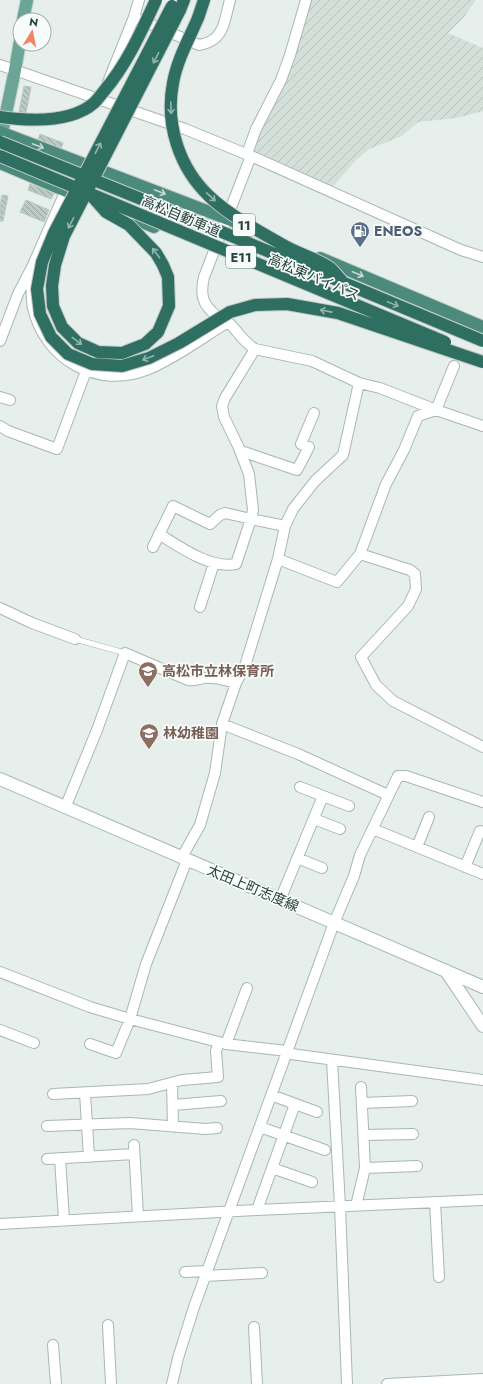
<svg xmlns="http://www.w3.org/2000/svg" width="483" height="1384" font-family="Jost,'Noto Sans JP',sans-serif">
<defs>
<pattern id="industrial-furrows" width="10" height="10" patternUnits="userSpaceOnUse"><rect width="10" height="10" fill="#d4dfda"/><path d="M-1 1l2-2M0 10L10 0M9 11l2-2" fill="none" stroke="#b6c1bc"/></pattern>
<pattern id="building-back-hatch" width="6" height="6" patternUnits="userSpaceOnUse"><rect width="6" height="6" fill="#bbcac4"/><path d="M-1 5l2 2M0 0l6 6M5-1l2 2" fill="none" stroke="#98a6a0"/></pattern>
</defs>
<rect width="100%" height="100%" fill="#e6efeb"/>
<path fill="url(#industrial-furrows)" d="M310 0H476L464 17 448 33 483 48V111L457 118 418 122 402 136 369 149 356 160 331 189 252 152Z"/>
<path fill="url(#building-back-hatch)" stroke="#b8c9c2" d="M24 86 31 87 26 113 19 112Z
M40 134 63 143 61 149 38 139Z
M30 184 54 193 51 199 28 190Z
M2 195 8 196 3 221H0V206Z
M26 200 49 210 44 222 20 212Z"/>
<g fill="none" stroke-linecap="round" stroke-linejoin="round">
<g stroke="#a8b8b2" stroke-width="6">
<path id="service" d="M75 639 125 653"/>
</g>
<g stroke="#a8b8b2" stroke-width="12">
<path id="minor" d="M134 17 139 0
M0 65 185 129 251 156 461 250 483 257
M108 82 134 17 199 45C225 41 224 21 230 0
M247 154 256 129 281 80 290 55 306 0
M33 265C32 279 30 294 33 308 45 360 98 390 149 369 177 357 202 338 228 322
M0 341 18 294 33 265 66 190
M255 349 312 361 359 383 380 388 436 410
M454 366 436 410 483 426
M0 397 10 400
M0 426 8 431 57 449 86 371
M241 451 297 470 309 447 301 444 314 413
M285 526 293 509 315 481 343 455 359 383
M153 547 173 506 210 524 220 515 225 513 251 519 236 564C210 569 180 547 159 534
M360 554 386 484 404 450 418 416 436 410
M278 559 337 582 360 554 410 570 415 574 416 589 408 606 361 657 376 685 393 701 483 747
M200 607 214 563
M0 608 32 623 75 639
M222 724 298 754 388 795
M300 787 323 796
M65 808 97 730 125 653 188 680C194 681 198 679 204 678 215 677 225 680 236 683
M314 819 340 829
M373 829 483 874
M417 847 429 817
M182 857 200 825 215 773 222 724 236 683 245 666 278 559 285 526 251 519 253 510 249 474 239 448 224 417 222 406 225 398 255 349C241 340 238 331 228 322 225 320 220 318 217 316 202 305 200 294 204 277L251 156
M297 858 322 868
M465 867 480 831
M280 900 323 796 349 806
M0 972 90 1007 130 1019 226 1044 287 1051 291 1054 483 1080
M0 1030 34 1043
M90 1044 116 1053 130 1019 146 964 187 860
M226 1044 247 988
M332 1060 340 1206 347 1384
M172 1084 173 1126
M85 1093 89 1157
M53 1094 148 1089 182 1080 218 1077 216 1051 219 1042
M271 1095 317 1112
M362 1103 412 1101
M173 1105 221 1101
M47 1126 130 1123 205 1129 217 1128
M260 1127 325 1150
M364 1135 413 1134
M134 1145 138 1216
M60 1158 64 1220
M47 1159 134 1154
M272 1168 312 1182
M365 1168 417 1166
M435 1202 439 1277
M356 1206 365 1168 361 1087
M257 1210 295 1104
M0 1224 257 1210 483 1200
M185 1272 207 1271
M205 1276 262 1273
M108 1325 111 1384
M254 1327 257 1384
M53 1345 56 1384
M172 1384 178 1358 194 1307 334 923 354 876 360 855 398 776H406L483 802
M387 1384 483 1379"/>
</g>
<g stroke="#a8b8b2" stroke-width="14">
<path id="tertiary" d="M446 971 483 987"/>
</g>
<g stroke="#a4bbb3" stroke-width="14">
<path id="secondary" d="M0 779 446 971 483 1026"/>
</g>
<g stroke="#c2cac8" stroke-width="14">
<path id="primary" d="M23 20 27 0
M0 142 15 70 20 41"/>
</g>
<g stroke="#c2cac8" stroke-width="14">
<path id="trunk" d="M0 132 241 224
M0 163 83 198
M104 206 154 227
M320 258 483 327"/>
</g>
<g stroke="#c2cac8" stroke-width="14">
<path id="motorway" d="M180 10 184 0
M198 18 204 0"/>
</g>
<use href="#service" stroke="#fff" stroke-width="5"/>
<use href="#minor" stroke="#fff" stroke-width="10"/>
<use href="#tertiary" stroke="#fff" stroke-width="12"/>
<use href="#secondary" stroke="#fff" stroke-width="12"/>
<use href="#primary" stroke="#6aa596" stroke-width="12"/>
<use href="#trunk" stroke="#4c8a7c" stroke-width="12"/>
<use href="#motorway" stroke="#2f6f62" stroke-width="12"/>
<g stroke="#c2cac8" stroke-width="14" stroke-linecap="butt">
<path id="motorway-bridge" d="M172 6 54 233 42 262 37 289 40 314 51 337 68 354 92 364 122 366 149 358 179 343 230 312 255 305 287 304 338 313 483 362
M198 18C189 39 177 60 173 83 165 124 179 168 210 197 229 215 260 232 283 245 298 254 316 258 330 268 334 271 338 277 342 281
M0 117C29 121 71 123 94 103 98 99 101 95 104 91 127 64 141 32 156 0
M0 142 198 222 483 341
M0 156 445 342
M91 195 106 212 129 225 156 253 163 265 168 277 169 306 158 332 145 344 122 353 98 352 78 343 62 327 53 306 52 286 55 265 64 236 180 10"/>
</g>
<use href="#motorway-bridge" stroke="#2f6f62" stroke-width="12"/>
</g>
<defs><path id="oneway-shaft" d="M-6 0H5M1.5-3L5.5 0L1.5 3" fill="none" stroke-width="1.6" stroke-linecap="round" stroke-linejoin="round"/></defs>
<g stroke="#93b5ae">
<use href="#oneway-shaft" transform="translate(156 58) rotate(117)"/>
<use href="#oneway-shaft" transform="translate(171 108) rotate(88)"/>
<use href="#oneway-shaft" transform="translate(98 148) rotate(-63)"/>
<use href="#oneway-shaft" transform="translate(211 197) rotate(43)"/>
<use href="#oneway-shaft" transform="translate(71 223) rotate(117)"/>
<use href="#oneway-shaft" transform="translate(156 253) rotate(-127)"/>
<use href="#oneway-shaft" transform="translate(393 304) rotate(22)"/>
<use href="#oneway-shaft" transform="translate(326 311) rotate(-169)"/>
<use href="#oneway-shaft" transform="translate(77 341) rotate(37)"/>
<use href="#oneway-shaft" transform="translate(148 358) rotate(159)"/>
</g>
<g stroke="#c4d9d4">
<use href="#oneway-shaft" transform="translate(38 146) rotate(21)"/>
<use href="#oneway-shaft" transform="translate(160 192) rotate(21)"/>
<use href="#oneway-shaft" transform="translate(358 274) rotate(23)"/>
</g>
<defs>
<g id="fuel-pin" transform="scale(1)"><path d="M0 17L-7.5 6A9.5 9.5 0 1 1 7.5 6Z" fill="#5c6f8a" stroke="#f7fbf9"/><path d="M-5.5-6h7V0h2V4h1.3V-2.5L3-4.5l.8-.8L6-3V5H2.5V1h-1V6h-7ZM-4.2-4.7v3.2H.2V-4.7Z" fill="#fff"/></g>
<g id="school-pin" transform="scale(1)"><path d="M0 17L-7.5 6A9.5 9.5 0 1 1 7.5 6Z" fill="#8d6e63" stroke="#f7fbf9"/><path d="M0-5L7-2L0 1L-7-2ZM-4 1L0 2.5L4 1V4Q0 6-4 4Z" fill="#fff"/></g>
</defs>
<g fill-rule="evenodd">
<use href="#fuel-pin" x="360" y="231"/>
<use href="#school-pin" x="148" y="671"/>
<use href="#school-pin" x="149" y="733"/>
</g>
<g text-anchor="middle" stroke-width="3.5" stroke-linejoin="round" paint-order="stroke">
<g fill="#f7fbf9" stroke="#637a73" stroke-width="1">
<rect x="233" y="214" width="22" height="22" rx="3"/>
<rect x="226" y="246" width="30" height="22" rx="3"/>
</g>
<g font-size="13" font-weight="bold" fill="#24423a">
<text x="244" y="230">11</text>
<text x="241" y="262">E11</text>
</g>
<g font-size="14" fill="#24423a" stroke="#f7fbf9">
<text transform="translate(181 216) rotate(23)" y="5">高松自動車道</text>
<text transform="translate(314 277) rotate(23)" y="5">高松東バイパス</text>
<text transform="translate(253 888) rotate(23)" y="5">太田上町志度線</text>
</g>
<g font-size="14" font-weight="bold" fill="#4e5e75" stroke="#f7fbf9" text-anchor="start">
<text x="374" y="236">ENEOS</text>
</g>
<g font-size="14" font-weight="bold" fill="#785e54" stroke="#f7fbf9" text-anchor="start">
<text x="162" y="676">高松市立林保育所</text>
<text x="163" y="738">林幼稚園</text>
</g>
</g>
<g transform="translate(32 32) rotate(10)"><circle r="19" fill="#f7fbf9" stroke="#a3b1ad"/>
<path d="M0-3L7 15L0 10L-7 15Z" fill="#f4845f"/>
<text y="-6" font-size="11" font-weight="bold" text-anchor="middle" fill="#24423a">N</text>
</g>
</svg>
